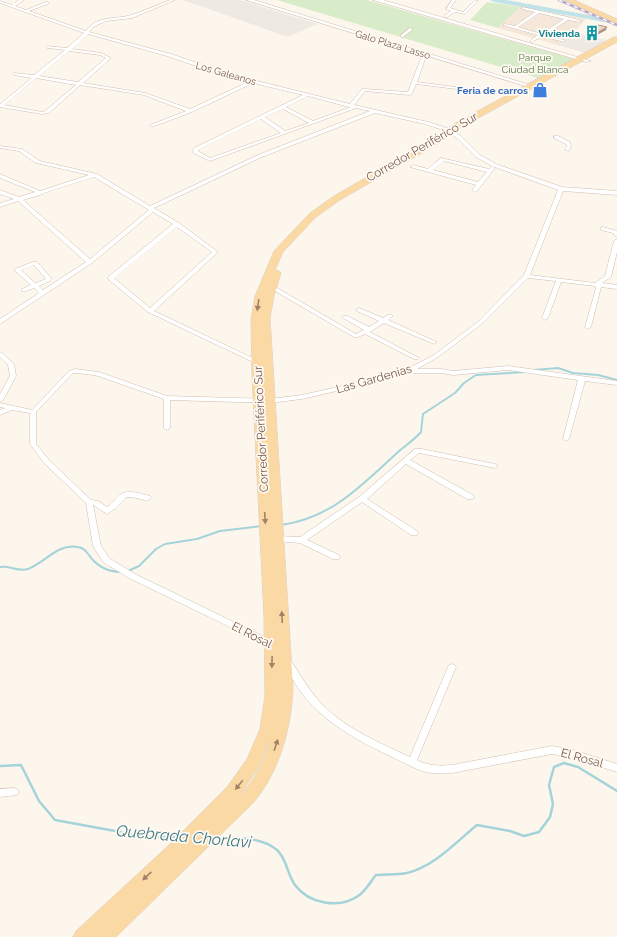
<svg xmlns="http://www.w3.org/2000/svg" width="617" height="937" font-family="Raleway,sans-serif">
<rect width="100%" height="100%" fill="#fdf6ec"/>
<path fill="#f5e8da" d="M520 7 586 19 561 46 498 28Z"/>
<path fill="#efe9e4" d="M183 0H240L317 24 288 37Z
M574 32 606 40 586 53 561 46Z"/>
<path fill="#d8ecc9" d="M277 0H367L573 59 538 78Z
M487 2 520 7 498 28 470 20Z"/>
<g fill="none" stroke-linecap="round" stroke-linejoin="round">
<path stroke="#a5d3da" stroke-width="2" d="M534 370 558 368 573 373 598 375 617 380
M281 525C332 518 362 485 398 452 406 445 414 440 421 432L423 414 455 393 464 383 476 375 526 372
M0 567C9 565 18 572 28 569 45 563 57 543 78 547 85 548 87 553 92 559 99 567 110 572 122 572
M128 571 139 566 156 549 165 544 197 539 220 531 262 526"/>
<path stroke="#a5d3da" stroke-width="2.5" d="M0 766 21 765 39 801 55 820 148 837H179
M215 838C235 838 260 836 277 850 287 859 287 874 295 885 309 904 339 909 358 896 366 891 370 882 376 875 386 874 397 875 407 873 435 866 456 842 477 825L510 831 524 836 539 832 550 817 553 804 549 785 554 767 564 763 578 767 617 791"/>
<path fill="#bfe3e8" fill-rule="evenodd" d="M490 0H506L610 19 614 21 610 23 494 2Z"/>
<g stroke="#d1beb0" stroke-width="1">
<path id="minor" d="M19 0H24L15 6 26 10 46 2H48V4L29 11 86 31C96 15 116 20 131 15 144 11 157 5 170 0H175L132 18 106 21 93 27 89 32 171 54 229 74 350 104 362 89H364L408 92 423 53 427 52V53L417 82 471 89H473V91L416 84 412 94 410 95 365 91 354 105 428 122 450 129 461 136 480 155 496 164 562 187 617 191V195L563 191 530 275 595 283 605 276 614 241 617 239V252L611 277 602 283 617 285V289L601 287 591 327 588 329 585 327 596 288 595 286 561 282 548 318 545 320 542 318 556 281 528 278 483 323 438 357 417 369H441L453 371 508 366 617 381V385L585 381 569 439 566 441 563 439 578 380 508 370 453 375 441 373H409L375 380 345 389 302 399 270 403 170 400V428L167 430 164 428V399L98 376 87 374 73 373 36 412V444L49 460 91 500 98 501 107 507C112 504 116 498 121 494 129 489 141 494 150 496L151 498 147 501 137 498 127 497 116 508 107 514 93 505 101 546 109 558 135 574 275 642 276 644 275 646 272 647 269 646 129 578 103 562 93 546 86 503 45 464 30 444V413L12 410 0 415V410L5 408 0 407V403L32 410 69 371 75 369 99 372 167 396 270 399 302 395 342 386 374 376 407 369 434 355 479 321 524 275 558 190 492 166 476 157 457 138 446 131 425 124 375 113 262 157 154 208 179 223 218 252 154 311 259 361 260 362 259 363H255L148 312 108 279V277L173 224 153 212 92 263 0 324V319L39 293 34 288 26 291H22V289L31 285 15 271V269L33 262H37L52 279 50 281 39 286 43 290 86 262 18 201 0 207V203L14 199 0 194V190L19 197 35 192 0 178V174L40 191 89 175 36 163 19 151 0 148V146L22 149 40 161 97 174 150 206 258 155 370 111 356 108 210 161 193 153V152L194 148 303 95 253 83 192 112 152 127 150 126V125L186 111 144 95 80 85 49 113 42 114 0 107V104L32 78 14 75V73L34 75 65 50 48 48H47V46L67 48 84 33 0 3V1L12 5ZM88 34 167 56 225 76 248 82 190 109 145 93 83 83 111 58 101 53 72 49ZM69 51 100 55 106 58 78 82 39 76ZM36 78 76 85 45 111 42 112 4 105ZM308 96 349 107H351L313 121 286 107ZM283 109 309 123 285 131 265 117ZM261 119 281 133 210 158 198 151V150ZM94 177 149 210 90 259 23 200 43 194 44 193ZM177 227 212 252 150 308 114 278ZM34 265 46 279 35 283 21 270Z
M452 0H456L450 8 463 12 475 0 478 1 465 14 455 12 447 17H445V15L451 11 446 9Z
M522 7 568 17 582 21 580 22 568 20 545 35 564 40V42L542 36 532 42H531V40L538 35 503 25 505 24 515 26 535 12 522 9ZM539 13 564 19 541 34 518 27Z
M410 28 413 29 403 37H401V35Z
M554 136H558L570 142 571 146 569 151 565 150 567 146 566 144 554 138Z
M441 158 489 169 492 166 495 168 477 191 475 192 472 190 476 185 410 167 413 165 428 169ZM444 161 487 172 478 182 433 170Z
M603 227 617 231V237L615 236 613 233 601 230V228Z
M272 285 356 334 364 330 343 318 342 317 343 316H347L369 327 379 321 357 311V309L359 308 383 318 388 315H392L393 316 388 320 437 342 434 344 432 343 384 323 370 332 419 358 418 359H414L365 334 358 337H354L270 288V286Z
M0 352 2 353 14 364 16 376 3 400 0 402V394L10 376 8 365 0 357Z
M415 449H422L495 464 498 466 495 468 419 453 410 460 473 495 474 497 473 499H467L406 464 367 499 417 531 418 533 417 535H411L362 502 307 540 339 555 340 557 339 559H333L300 543 275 541 274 539 275 537 278 536 300 537 359 497Z
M287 658 290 659C299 673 307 687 318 700 342 727 378 742 410 757L448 667 449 665 452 664 455 665 456 667 417 760C429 766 439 766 452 765L552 746 570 749 617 764V772L570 757 552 754 452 773C441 774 432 774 422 771 413 768 405 763 396 759 369 746 340 732 318 711 303 698 292 679 283 661L284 659Z
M14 788 17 789 19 792 17 795 0 797V789Z"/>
</g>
<g stroke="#d1beb0" stroke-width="1">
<path id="tertiary" d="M246 0H254L540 88 535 89Z"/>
</g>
<g stroke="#d6c0b0" stroke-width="1">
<path id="secondary" d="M373 0H383L591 61 586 62Z"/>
</g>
<g stroke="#dad1cd" stroke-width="1">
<path id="primary" d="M565 0H574L617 19V24Z
M614 37H617V42L460 128 434 146 340 200 316 217 283 252 275 270 279 271 281 273 274 296 270 318 293 688C291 729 280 771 253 803L116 937H95L96 936 94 937H73L76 931 169 845 227 787 247 759 260 729 265 696 264 616 252 376 251 319 255 296 274 251 310 213 334 196 428 142 454 124ZM271 737C265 759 255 780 239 797L258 768Z"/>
</g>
<use href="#minor" fill="#fff" fill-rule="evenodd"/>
<use href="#tertiary" fill="#fff" fill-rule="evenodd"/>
<use href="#secondary" fill="#fff" fill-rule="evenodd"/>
<use href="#primary" fill="#fbd9a5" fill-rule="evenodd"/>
<g stroke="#b9a8c9" stroke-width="2.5">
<path id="rail" d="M559 0 617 25"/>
</g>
<use href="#rail" stroke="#fffaf3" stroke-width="1.5" stroke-dasharray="4" stroke-linecap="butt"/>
</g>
<path fill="#d1b7a8" d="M606 30 595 36 586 33 587 31Z"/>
<path fill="#aa9588" d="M607 27 606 30 595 36V34Z"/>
<path fill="#f3d5c3" stroke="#aa9588" d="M598 25 607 27 595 34 587 31Z"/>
<defs><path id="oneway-solid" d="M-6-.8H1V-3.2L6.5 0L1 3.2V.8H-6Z"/></defs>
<g fill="#a18267">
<use href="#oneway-solid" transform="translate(258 305) rotate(98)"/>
<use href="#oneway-solid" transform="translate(265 518) rotate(87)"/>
<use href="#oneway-solid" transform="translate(282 617) rotate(-93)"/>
<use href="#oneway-solid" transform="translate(272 662) rotate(91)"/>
<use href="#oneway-solid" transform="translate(276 745) rotate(-72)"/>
<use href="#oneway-solid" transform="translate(239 785) rotate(128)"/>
<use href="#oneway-solid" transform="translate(147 876) rotate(137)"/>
</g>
<defs>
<g id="building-bare" transform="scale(1.2)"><path d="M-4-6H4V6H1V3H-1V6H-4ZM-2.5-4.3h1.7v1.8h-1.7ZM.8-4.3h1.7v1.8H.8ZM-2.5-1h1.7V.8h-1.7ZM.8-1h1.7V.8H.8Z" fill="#0f9aa8" stroke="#fffaf3" stroke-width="2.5" paint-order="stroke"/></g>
<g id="shop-bare" transform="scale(1.2)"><path d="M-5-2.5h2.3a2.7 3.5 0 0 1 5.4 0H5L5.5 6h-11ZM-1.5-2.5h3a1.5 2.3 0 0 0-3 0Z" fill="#3f7fe0" stroke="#fffaf3" stroke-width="2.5" paint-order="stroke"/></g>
</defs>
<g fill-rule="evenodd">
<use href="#building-bare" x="592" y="33"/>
<use href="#shop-bare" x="540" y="90"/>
</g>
<g text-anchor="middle" stroke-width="3.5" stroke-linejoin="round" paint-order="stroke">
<g font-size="10" font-weight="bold" fill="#0d838f" stroke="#fffaf3" text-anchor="end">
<text x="580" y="37">Vivienda</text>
</g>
<g font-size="10" fill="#7a5c4d" stroke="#fffaf3">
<text transform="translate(393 44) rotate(17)" y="4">Galo Plaza Lasso</text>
<text transform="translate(226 73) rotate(16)" y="4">Los Galeanos</text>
</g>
<g font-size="10" fill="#537a41" stroke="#fffaf3">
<text x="535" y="61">Parque<tspan x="535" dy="12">Ciudad Blanca</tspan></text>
</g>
<g font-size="10" font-weight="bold" fill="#366cbe" stroke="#fffaf3" text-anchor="end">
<text x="528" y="94">Feria de carros</text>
</g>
<g font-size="12" fill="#7a5c4d" stroke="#fffaf3">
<text transform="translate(422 147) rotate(-30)" y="4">Corredor Periférico Sur</text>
<text transform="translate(374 379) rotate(-16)" y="4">Las Gardenias</text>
<text transform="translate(261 429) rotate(-93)" y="4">Corredor Periférico Sur</text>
<text transform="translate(252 635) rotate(27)" y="4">El Rosal</text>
<text transform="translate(582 758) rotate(15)" y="4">El Rosal</text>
</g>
<g font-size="16" font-style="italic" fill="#437c86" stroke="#fffaf3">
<text transform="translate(184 836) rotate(5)" y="6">Quebrada Chorlavi</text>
</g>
</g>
</svg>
